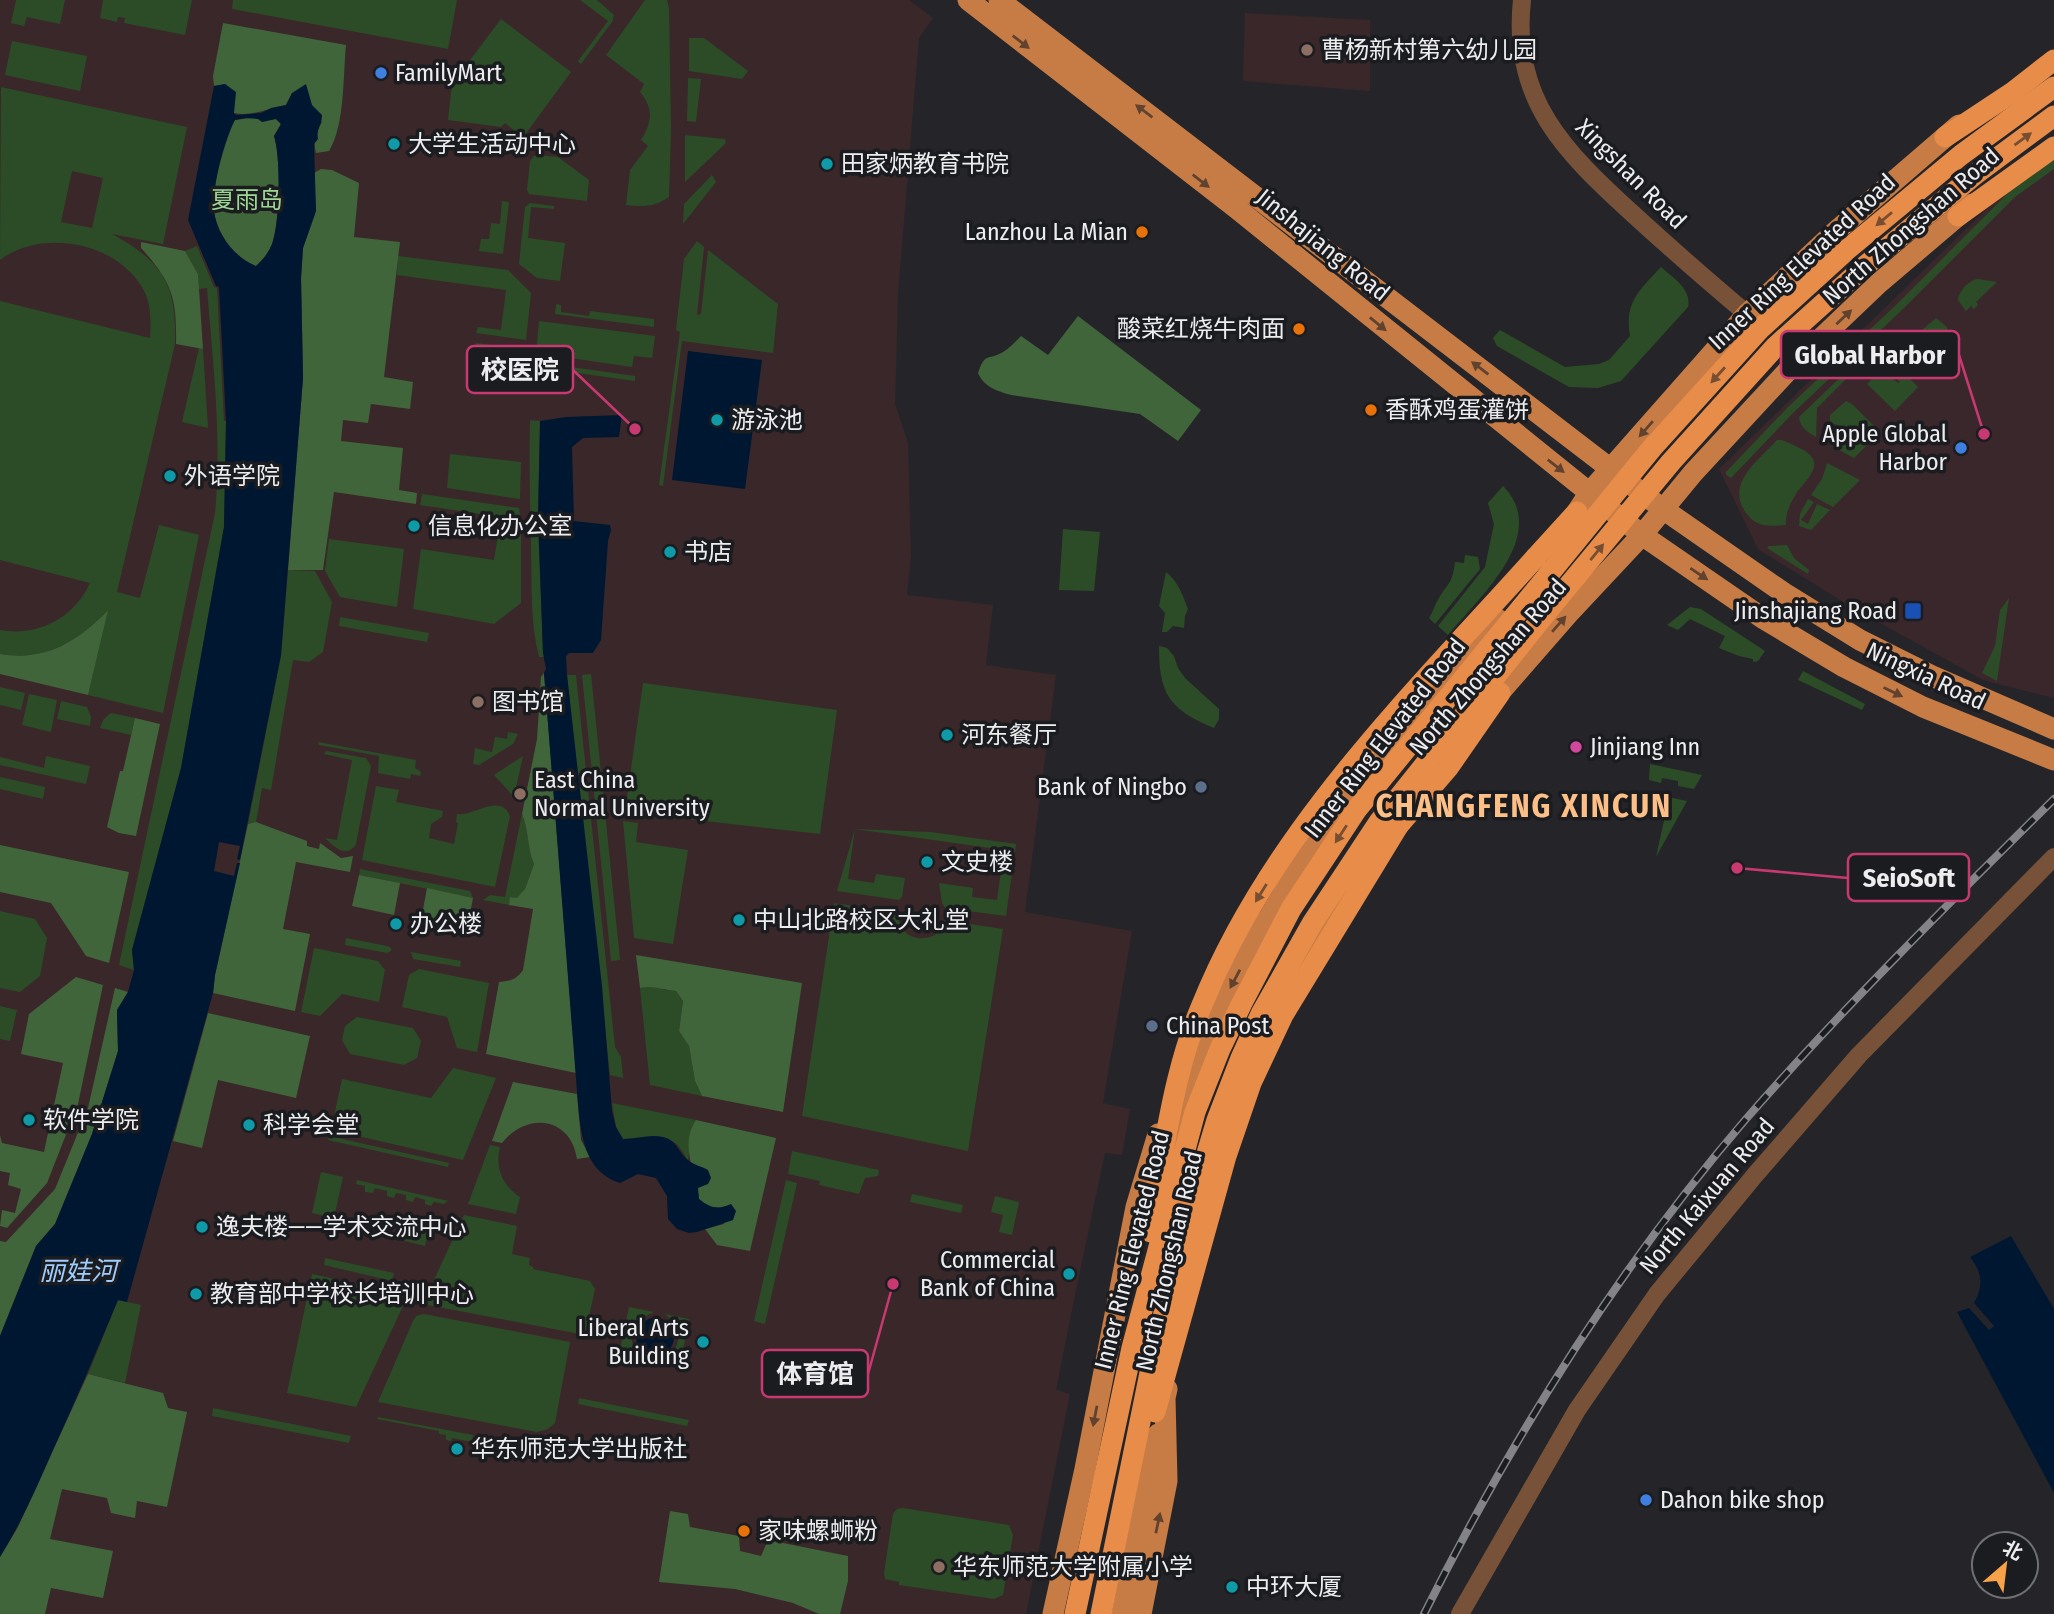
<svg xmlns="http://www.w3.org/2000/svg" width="2054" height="1614" font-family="'Fira Sans Condensed','Noto Sans SC',sans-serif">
<rect width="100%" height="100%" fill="#252529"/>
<path fill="#3a272b" d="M2054 156V698L1983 680 1853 608 1758 549 1719 469 2006 190Z"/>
<path fill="#3a2729" d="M0 0H909L933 18 919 38 898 294 895 404 908 443 911 557 907 595 993 605 986 665 1056 675 1025 912 1132 931 1103 1103 1130 1109 1122 1155 1105 1153 1076 1290 1056 1390 1070 1394 1026 1614H0Z
M1245 13 1370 20V91L1243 81Z"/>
<path fill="#2c4c27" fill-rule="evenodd" d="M16 0H65L60 24 27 17 24 26 11 23Z
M103 0H192L185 35 124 23 125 18 118 17 117 22 100 18Z
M233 0H457L448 49 232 9Z
M580 0H597L614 15 612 22 581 64 578 61 608 21Z
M645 0H667L669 8 671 129 669 197C655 207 643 207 626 205L630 170 648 146 641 140C652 122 654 109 640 92L644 84 606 55Z
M501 19 571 72 516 147 515 153 500 151 515 131 505 123 501 127 448 120 452 84Z
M689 38H704L748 71 742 79 689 71Z
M12 41 87 56 80 91 5 75Z
M688 78 701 79 696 122 687 121Z
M1 87 187 127 163 244 112 234C164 262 177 286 175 344L117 592 140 598 159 525 199 535 163 713 88 695 107 611C78 642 44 662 0 654V630C38 637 74 618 90 583L0 560V301L150 338C151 324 151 308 146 295 123 243 44 227 0 260ZM72 171 103 178 92 228 61 222Z
M685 135 725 139 726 143 685 182Z
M538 155 558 157 589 180 587 201 529 194 527 190 530 161 534 156Z
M2054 160V169L2015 197 1904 308 1793 413 1731 478 1726 475V472L1787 408 1898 303 2010 191Z
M712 175 716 182 683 224 684 204Z
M502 201 509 202 503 254 479 251 481 239H489L491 223 500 224Z
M530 203 554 206V209L531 207 528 238 565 243 560 281 537 278 519 264 525 207Z
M697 241 704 247 697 315 701 314 708 250 778 304 773 353 682 341 663 486 659 485 680 332 676 330 684 259Z
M197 246 214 287 217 288 224 421H226L224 527 181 768 132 950 134 970 119 965 215 513C222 438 213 363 207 288L199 289 198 274 185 251Z
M398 256 508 270 531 293 526 340 476 333 478 327 501 330 506 290 397 275Z
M1661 267C1673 278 1692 289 1688 307L1621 381 1598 388 1569 387 1497 346 1493 338 1500 330 1565 367 1599 364 1609 360 1630 336C1624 302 1640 290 1661 267Z
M1978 279 1997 282 1976 302 1978 305 1974 309 1971 306 1966 311 1958 300C1959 291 1969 280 1978 279Z
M556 304 561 305V312L589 316 590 311 654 319V327L555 314Z
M1936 318 1947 327 1949 335 1925 358C1917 356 1909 351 1909 341Z
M539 321 655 336 652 358 634 356 632 367 536 353Z
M476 343 525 349 522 381 499 378 502 357 475 354Z
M199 348 203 349 208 428 182 422Z
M564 366 635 376V381L563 371Z
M1885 366 1889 368V375L1898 383 1900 382 1892 374V368L1901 370 1918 387 1895 411 1867 384Z
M1851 367 1856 369 1817 408 1816 437C1807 432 1800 427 1799 417Z
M1846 401 1852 404 1880 432 1854 458 1830 445V427L1835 429 1852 444 1862 435 1859 432 1852 437 1838 425 1830 423V415Z
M530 420 540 421 538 519 543 652 545 657H539C530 622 532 586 531 550 530 506 529 464 530 420Z
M1777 440H1782C1791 444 1805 449 1811 456 1822 469 1802 484 1796 494 1790 503 1785 515 1786 525 1769 526 1757 528 1746 513 1725 483 1758 461 1777 440Z
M450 454 521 462 520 499 447 488Z
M1827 463 1860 480 1833 507 1811 495 1822 479Z
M1503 486C1551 535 1479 597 1448 635L1438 626 1485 567 1494 524 1488 503Z
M422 494 519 508 521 521V603L494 624 413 609 421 549 494 560 501 517 420 505Z
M1808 499 1814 502 1801 520 1808 524 1817 504 1830 510 1811 530 1799 526 1800 514Z
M1063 529 1100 532 1094 591 1059 590Z
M329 539 404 549 397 607 340 597 325 571Z
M1787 545 1794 558 1809 570 1808 574 1767 548 1769 546Z
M1465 555 1478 557 1480 569 1435 624 1429 618C1433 612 1435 604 1439 598 1449 581 1452 585 1455 562L1464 563Z
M288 570 315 571 332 602 323 652 309 662 293 660 271 790 262 788 256 822 248 824 281 656Z
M1166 572C1178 581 1183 596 1188 609L1185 616 1184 628 1173 626 1167 632H1162L1165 613 1159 606Z
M2009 598 1997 681 1982 673 1995 646 2000 610Z
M1690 607 1701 609 1765 651 1758 661 1753 662V659L1739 656 1719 648 1725 636 1690 619 1678 630 1667 625Z
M340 617 429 633 427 642 339 626Z
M1159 646 1167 648 1174 656 1178 668 1185 678 1219 709V719L1214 728C1168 709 1159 693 1159 646Z
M1803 671 1865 704 1862 710 1798 680Z
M591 674 620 960 611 961 582 675Z
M567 675H576L615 1047 621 1057 623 1078 610 1075Z
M643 683 837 710 820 834 625 812Z
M0 687 25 693 21 710 0 705Z
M29 694 57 700 51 732 22 725Z
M61 701 87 707 91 717 90 726 57 719Z
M111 713 135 718 131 735 100 728 103 720Z
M508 732 518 734 513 744 479 765 473 764 475 748 492 752 495 737 507 739Z
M318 742 416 760 415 768 421 772 420 776 411 774 410 779 378 773 379 756 319 745Z
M326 751 366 758 371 766 356 844C347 859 334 847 325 838L337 840 352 760 324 754Z
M46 756 90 766 86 784 0 765V757L44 768Z
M523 756 514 797 494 775Z
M1650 764 1702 775 1694 789 1678 786V781L1662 778 1661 783 1649 780Z
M0 777 45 787 43 799 0 789Z
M376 786 399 790 396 802 443 811 442 817 431 824 429 838 454 844 458 823 456 822 457 814C472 817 501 792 510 816L495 887 362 860Z
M1658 795 1687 801 1656 857 1667 807 1656 804Z
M522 814C529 830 527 848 534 864L525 889 517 899 511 897 509 905 483 900 490 895 505 897Z
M623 821 638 823 636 842 688 850 673 944 634 938Z
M855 829 931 832 1016 844 1006 916 945 908 942 903 939 883 973 888 972 897 997 900 1004 850 855 829 848 879 874 883 876 874 905 878 902 897 899 900 837 891Z
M360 869 470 891 473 898 359 875Z
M834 903 898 913C898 934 916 944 935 935L943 920 1003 929 968 1151 802 1116Z
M0 911 35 919 47 938 40 976 20 992 0 988Z
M346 938 387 946 391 948V951L387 953 345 945Z
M314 948 378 961 385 970 379 1002 342 994 320 1016 301 1012Z
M411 952 461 961 460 967 413 959Z
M419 969 489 983 477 1052 457 1048 447 1017 402 1007 409 975Z
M653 985 665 990 676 991 683 1001 679 1031 689 1046 695 1081 702 1096 650 1085 640 988Z
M0 1006 17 1010 10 1041 0 1039Z
M357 1017 413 1028 421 1041 417 1058 404 1065 350 1054 342 1040 345 1026Z
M453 1068 496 1078 463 1160 331 1130 342 1079 431 1098Z
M612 1103 696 1120 692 1127 688 1161C685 1156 680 1146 675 1143 659 1133 639 1139 623 1139L616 1127Z
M329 1136 449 1163 448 1167 328 1140Z
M490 1145 500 1147C495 1168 502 1185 520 1197L516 1214 468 1204Z
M792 1151 879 1170 878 1176 865 1178 859 1194 819 1185 820 1181 788 1174Z
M321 1172 343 1177 334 1218 312 1213Z
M357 1180 448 1201 444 1204 434 1202 431 1206 425 1204V1200L415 1197 413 1202 406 1200V1195L396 1193 394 1198 387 1196V1191L375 1188 373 1193 365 1192V1186L356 1184Z
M786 1180 797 1183 765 1324 754 1321Z
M912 1194 963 1205 961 1213 910 1202Z
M995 1196 1019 1202 1012 1235 999 1232 1003 1215 991 1212Z
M464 1215 517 1226 512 1254 530 1258 529 1265 533 1267V1269L590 1281 595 1289 585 1335 428 1305 427 1295Z
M404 1226 428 1231 425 1246 401 1240Z
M325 1258 394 1273 392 1281 324 1265Z
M312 1274 408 1295 356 1407 287 1393Z
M118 1300 141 1305 125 1383 88 1374Z
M629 1307 654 1312 638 1320C628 1336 630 1349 645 1359L619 1354Z
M424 1314 570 1342 555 1423 548 1429 537 1432 378 1402 413 1321 416 1316Z
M665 1314 689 1319 680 1366 658 1362C676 1355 681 1343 677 1325Z
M579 1398 689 1420 687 1426 578 1404Z
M213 1408 351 1436 349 1443 212 1416Z
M378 1417 473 1435 472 1442 452 1438 451 1441 446 1440V1435L439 1434V1431L377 1419Z
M478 1436 566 1452 565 1458 477 1441Z
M903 1508 1009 1525 1013 1535 1003 1595 994 1599 899 1585V1582L885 1579 884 1573 893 1514 897 1509Z"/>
<path fill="#40653b" d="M223 23 346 45C343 75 345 126 329 151L316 153C313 141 316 132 322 122L292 93 286 105C268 108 252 117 234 113L225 84 214 86 213 76Z
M251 118 276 119 281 124 274 136C281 157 280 223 272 244 269 252 263 260 256 266 235 258 217 235 214 211 211 189 224 140 234 120Z
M321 169 332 170 359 183 354 237 400 242 384 377 413 382 410 409 371 404 368 423 343 420 341 441 403 448 399 490 417 493 416 504 334 492 323 570H288L303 378 301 278 303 248 316 211 314 173Z
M141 242 185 251 198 274 203 349 176 344C177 298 172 282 141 248Z
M1078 316 1201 410 1178 441 1140 414 1011 395C997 391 984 387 978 373 985 352 987 361 1003 352 1010 348 1016 341 1021 336L1048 355Z
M108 610 88 695 0 674V654C45 662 79 641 108 610Z
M544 673 576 1073 486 1054 499 982C510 981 516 980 523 970L533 909 509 905 510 897 517 898 525 889 534 864C527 848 529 830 522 814L537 739 541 677Z
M135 718 160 724 136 836 119 833 107 827 120 771H123Z
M256 822 307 841V846L319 849 320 843 341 858 353 856 350 872 296 862 283 929 310 934 295 1011 213 993 215 975 248 824Z
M0 845 129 872 109 963 86 956 51 903 0 892Z
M359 875 400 883 394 915 352 906Z
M427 888 473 898 467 929 421 920Z
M636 955 802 983 783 1112 702 1096 695 1081 689 1046 679 1031 683 1001 676 991C662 990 653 985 640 988Z
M76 977 103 985 78 1104 47 1183 7 1228 0 1226 2 1210 15 1213 21 1189 8 1185 10 1173 0 1171V1135L2 1143 44 1152 63 1063 21 1054 29 1014Z
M115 988 128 992 117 1010 118 1051 92 1134 55 1224 36 1246 0 1336V1241L6 1242 55 1189 88 1108Z
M208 1013 310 1036 296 1098 218 1080 202 1148 173 1141Z
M513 1082 577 1094 581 1140 590 1157 577 1159C571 1117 527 1111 502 1143L492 1141Z
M696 1120 776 1138 750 1251 717 1245 705 1229 724 1224 721 1208 709 1207 699 1199C696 1173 679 1145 696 1120Z
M88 1374 163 1393 168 1408 187 1412 167 1507 137 1501 135 1518 111 1513 107 1498 62 1489 50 1539 113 1551 103 1598 51 1588 45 1614H0V1557L18 1527Z
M670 1511 688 1514 690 1527 739 1536 740 1551 761 1556 768 1540 848 1556V1581L840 1614H819L793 1603 735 1589 659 1582Z"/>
<path fill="#001732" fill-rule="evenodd" d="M225 84 236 92 234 113 236 115 261 113 271 108 286 105 292 93 306 84 312 105 322 115C322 125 316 129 318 139L314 144 316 211 303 248 301 278 303 378 281 655 240 860 237 859 240 846 219 842 214 871 234 876 237 863H240L215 975 213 993 127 1302 118 1300C97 1350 76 1400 53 1450 37 1487 21 1523 0 1557V1336L36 1246 55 1224 92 1134 118 1051 117 1010 128 992 134 970 132 950 181 768 224 527 226 421 219 287 216 286 188 220 214 86ZM246 118 258 119 262 122 276 119 281 124 274 136C281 157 280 223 272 244 269 252 263 260 256 266 235 258 217 235 214 211 211 190 225 139 235 120Z
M688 351 762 360 745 489 672 480Z
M622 415 619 437 583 438 572 447 574 521 610 525 611 530 608 541 601 640 593 653H569L566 656 567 675 602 986 612 1111 616 1127 623 1139C637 1139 650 1134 663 1137 677 1140 678 1152 688 1160 693 1165 702 1166 708 1170L711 1178 708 1184 698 1188 699 1199C710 1208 718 1210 731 1204L736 1211 733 1220 697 1232 689 1233 677 1229 668 1219 667 1196 656 1178 638 1174 620 1183C585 1172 581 1136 578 1104L544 673 546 669 543 653 538 519 540 421 566 417Z
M2011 1236 2054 1309V1493L1957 1312 1969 1308 1989 1330 1994 1326 1974 1303C1984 1286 1982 1272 1970 1257Z
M636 1337a19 19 0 1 1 38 0a19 19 0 1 1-38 0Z"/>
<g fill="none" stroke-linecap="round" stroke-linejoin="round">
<path stroke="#775239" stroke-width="18" d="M1522 0C1511 100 1565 152 1633 214 1670 248 1708 281 1747 314
M1460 1614 1577 1410 1657 1294 1755 1175 1859 1055 2054 857"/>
<path stroke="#c77c46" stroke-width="21" d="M968 0 1236 208 1642 535 1764 619 1844 667 1923 707 2054 760
M999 0 1663 509 1784 593 1860 640 1932 676 2054 729
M1567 527 1590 492 1747 314 1835 232 1959 125
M1487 707 1568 614 1642 535 1693 473 1794 364 1879 283 1972 204
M1221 964 1268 919 1337 802 1439 691 1499 620
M1289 985 1354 878
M1169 1170 1187 1095 1226 997 1259 937
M1053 1614 1085 1469 1136 1207 1158 1134
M1122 1614 1158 1434
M1141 1614 1167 1481 1165 1398 1167 1389"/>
<path stroke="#e78c49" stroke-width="21" d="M1945 137 2013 92 2054 60
M1958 216 2054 147
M1536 557 1577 512
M1398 826 1448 768 1500 693"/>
<g stroke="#848488" stroke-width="8">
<path id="rail" d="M1424 1614C1512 1438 1618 1268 1746 1119 1843 1008 1949 903 2054 799"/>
</g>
<use href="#rail" stroke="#1b1c1f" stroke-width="5" stroke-dasharray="16" stroke-linecap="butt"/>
<path stroke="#e78c49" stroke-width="21" d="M1150 1232C1151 1207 1157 1183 1162 1158 1171 1106 1181 1054 1202 1005 1272 831 1413 694 1536 557
M1155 1412 1226 1156 1251 1083 1283 1015 1398 826
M1075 1614 1132 1348 1195 1112 1220 1049 1242 1003 1291 909 1357 809 1652 448 1760 329 1849 248 1961 155 2054 87
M1101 1614 1154 1353 1189 1213 1217 1120 1241 1058 1261 1014 1313 922 1379 822 1554 603 1671 462 1775 347 1865 266 1977 173 2054 116"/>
</g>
<defs><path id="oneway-solid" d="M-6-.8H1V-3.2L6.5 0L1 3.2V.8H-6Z" transform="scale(1.75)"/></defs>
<g fill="#60422f">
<use href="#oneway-solid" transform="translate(1021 42) rotate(38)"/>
<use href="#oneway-solid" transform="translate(1144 111) rotate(-143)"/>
<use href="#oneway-solid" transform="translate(1201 181) rotate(38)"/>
<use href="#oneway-solid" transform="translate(1844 317) rotate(-43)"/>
<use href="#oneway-solid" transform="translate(1378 324) rotate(39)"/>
<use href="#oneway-solid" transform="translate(1480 368) rotate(-143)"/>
<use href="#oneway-solid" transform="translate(1646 429) rotate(131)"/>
<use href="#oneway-solid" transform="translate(1556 466) rotate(38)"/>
<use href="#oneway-solid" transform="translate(1699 574) rotate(34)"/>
<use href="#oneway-solid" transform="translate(1559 624) rotate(-49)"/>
<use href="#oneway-solid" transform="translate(1893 692) rotate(26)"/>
<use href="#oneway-solid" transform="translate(1235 979) rotate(118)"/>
<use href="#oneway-solid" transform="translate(1095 1416) rotate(101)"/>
<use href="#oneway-solid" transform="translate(1158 1523) rotate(-78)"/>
</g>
<g fill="#774e32">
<use href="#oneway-solid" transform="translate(2023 139) rotate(-36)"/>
<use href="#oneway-solid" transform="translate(1884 219) rotate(140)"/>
<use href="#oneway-solid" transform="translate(1718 375) rotate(132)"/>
<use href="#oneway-solid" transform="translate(1597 552) rotate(-51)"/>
<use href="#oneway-solid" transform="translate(1341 834) rotate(123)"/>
<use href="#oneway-solid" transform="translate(1261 893) rotate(122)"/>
</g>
<g fill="#8d6e63" stroke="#1b1c1f" stroke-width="2.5">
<circle cx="1307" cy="50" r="7"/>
<circle cx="478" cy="702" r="7"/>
<circle cx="520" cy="794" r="7"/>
<circle cx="939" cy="1567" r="7"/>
</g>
<g fill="#3f7fe0" stroke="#1b1c1f" stroke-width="2.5">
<circle cx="381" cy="73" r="7"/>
<circle cx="1961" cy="448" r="7"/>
<circle cx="1646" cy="1500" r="7"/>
</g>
<g fill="#0f9aa8" stroke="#1b1c1f" stroke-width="2.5">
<circle cx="394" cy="144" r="7"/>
<circle cx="827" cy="164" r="7"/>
<circle cx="717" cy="420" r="7"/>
<circle cx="170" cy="476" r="7"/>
<circle cx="414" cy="526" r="7"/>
<circle cx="670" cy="552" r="7"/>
<circle cx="947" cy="735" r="7"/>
<circle cx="927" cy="862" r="7"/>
<circle cx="739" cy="920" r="7"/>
<circle cx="396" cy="924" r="7"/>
<circle cx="29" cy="1120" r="7"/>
<circle cx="249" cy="1125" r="7"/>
<circle cx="202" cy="1227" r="7"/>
<circle cx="1069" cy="1274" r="7"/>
<circle cx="196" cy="1294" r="7"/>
<circle cx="703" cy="1342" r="7"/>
<circle cx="457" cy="1449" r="7"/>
<circle cx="1232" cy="1587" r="7"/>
</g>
<g fill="#e8710a" stroke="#1b1c1f" stroke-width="2.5">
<circle cx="1142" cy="232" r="7"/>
<circle cx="1299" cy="329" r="7"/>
<circle cx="1371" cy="410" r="7"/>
<circle cx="744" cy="1531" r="7"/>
</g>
<rect fill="#1a4fb4" stroke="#1b1c1f" stroke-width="2.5" x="1904" y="602" width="18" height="18" rx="3.5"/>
<circle fill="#d1479c" stroke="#1b1c1f" stroke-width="2.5" cx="1576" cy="747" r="7"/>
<g fill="#5c6f8a" stroke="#1b1c1f" stroke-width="2.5">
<circle cx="1201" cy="787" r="7"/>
<circle cx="1152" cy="1026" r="7"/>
</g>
<g text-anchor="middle" stroke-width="7" stroke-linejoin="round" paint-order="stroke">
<g font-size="24" fill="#ededf0" stroke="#1b1c1f" text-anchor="start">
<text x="1321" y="58">曹杨新村第六幼儿园</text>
<text x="395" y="81">FamilyMart</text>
<text x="408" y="152">大学生活动中心</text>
<text x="841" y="172">田家炳教育书院</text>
<text x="1128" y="240" text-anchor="end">Lanzhou La Mian</text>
<text x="1285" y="337" text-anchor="end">酸菜红烧牛肉面</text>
<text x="1385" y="418">香酥鸡蛋灌饼</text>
<text x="731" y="428">游泳池</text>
<text x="1947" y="442" text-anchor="end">Apple Global<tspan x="1947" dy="28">Harbor</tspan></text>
<text x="184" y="484">外语学院</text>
<text x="428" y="534">信息化办公室</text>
<text x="684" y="560">书店</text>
<text x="1897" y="619" text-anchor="end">Jinshajiang Road</text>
<text x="492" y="710">图书馆</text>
<text x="961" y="743">河东餐厅</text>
<text x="1590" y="755">Jinjiang Inn</text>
<text x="534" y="788">East China<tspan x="534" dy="28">Normal University</tspan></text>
<text x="1187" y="795" text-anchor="end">Bank of Ningbo</text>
<text x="941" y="870">文史楼</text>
<text x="753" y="928">中山北路校区大礼堂</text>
<text x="410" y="932">办公楼</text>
<text x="1166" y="1034">China Post</text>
<text x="43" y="1128">软件学院</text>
<text x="263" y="1133">科学会堂</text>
<text x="216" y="1235">逸夫楼——学术交流中心</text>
<text x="1055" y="1268" text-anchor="end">Commercial<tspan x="1055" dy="28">Bank of China</tspan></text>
<text x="210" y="1302">教育部中学校长培训中心</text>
<text x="689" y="1336" text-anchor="end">Liberal Arts<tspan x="689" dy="28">Building</tspan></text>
<text x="471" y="1457">华东师范大学出版社</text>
<text x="1660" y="1508">Dahon bike shop</text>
<text x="758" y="1539">家味螺蛳粉</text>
<text x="953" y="1575">华东师范大学附属小学</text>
<text x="1246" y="1595">中环大厦</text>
</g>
<g font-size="24" fill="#ededf0" stroke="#1b1c1f">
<text transform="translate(1631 174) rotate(45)" y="8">Xingshan Road</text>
<text transform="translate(1911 226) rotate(-41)" y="8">North Zhongshan Road</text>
<text transform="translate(1323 245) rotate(39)" y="8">Jinshajiang Road</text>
<text transform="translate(1802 262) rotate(-43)" y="8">Inner Ring Elevated Road</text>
<text transform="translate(1488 667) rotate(-49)" y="8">North Zhongshan Road</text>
<text transform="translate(1926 676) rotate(25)" y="8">Ningxia Road</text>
<text transform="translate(1385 738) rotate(-52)" y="8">Inner Ring Elevated Road</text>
<text transform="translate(1707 1196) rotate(-50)" y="8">North Kaixuan Road</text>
<text transform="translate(1132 1250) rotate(-76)" y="8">Inner Ring Elevated Road</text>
<text transform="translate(1169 1261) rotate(-77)" y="8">North Zhongshan Road</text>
</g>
<g font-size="24" fill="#9ed795" stroke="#1b1c1f">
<text x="247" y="208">夏雨岛</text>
</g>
<g font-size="26" font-style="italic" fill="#9fccff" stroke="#1b1c1f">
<text x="78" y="1280">丽娃河</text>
</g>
<g font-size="32" font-weight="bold" letter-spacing="2" fill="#fbbf87" stroke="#1b1c1f">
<text x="1524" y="817">CHANGFENG XINCUN</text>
</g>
</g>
<path fill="none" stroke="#c83871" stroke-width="2.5" d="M1984 434L1959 355M635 429L573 370M1737 868L1848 878M893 1284L868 1374"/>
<g fill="#c83871" stroke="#1b1c1f" stroke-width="2.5">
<circle cx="1984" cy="434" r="7"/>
<circle cx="635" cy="429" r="7"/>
<circle cx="1737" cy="868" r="7"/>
<circle cx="893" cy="1284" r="7"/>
</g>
<g fill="#1b1c1f" stroke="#c83871" stroke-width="2.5">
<rect x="1781" y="331" width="178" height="47" rx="7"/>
<rect x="467" y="346" width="106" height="47" rx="7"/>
<rect x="1848" y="854" width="121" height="47" rx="7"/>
<rect x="762" y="1350" width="106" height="47" rx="7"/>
</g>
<g font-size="26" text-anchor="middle" font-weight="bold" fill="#ededf0">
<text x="1870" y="364">Global Harbor</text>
<text x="520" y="379">校医院</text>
<text x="1909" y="887">SeioSoft</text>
<text x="815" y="1383">体育馆</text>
</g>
<g transform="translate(2005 1565) rotate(28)"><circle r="33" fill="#1b1c1f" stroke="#6f7073" stroke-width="2"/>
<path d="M0-5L12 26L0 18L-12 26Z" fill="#f7a248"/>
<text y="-10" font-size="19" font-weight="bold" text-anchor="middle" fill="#ededf0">北</text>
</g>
</svg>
